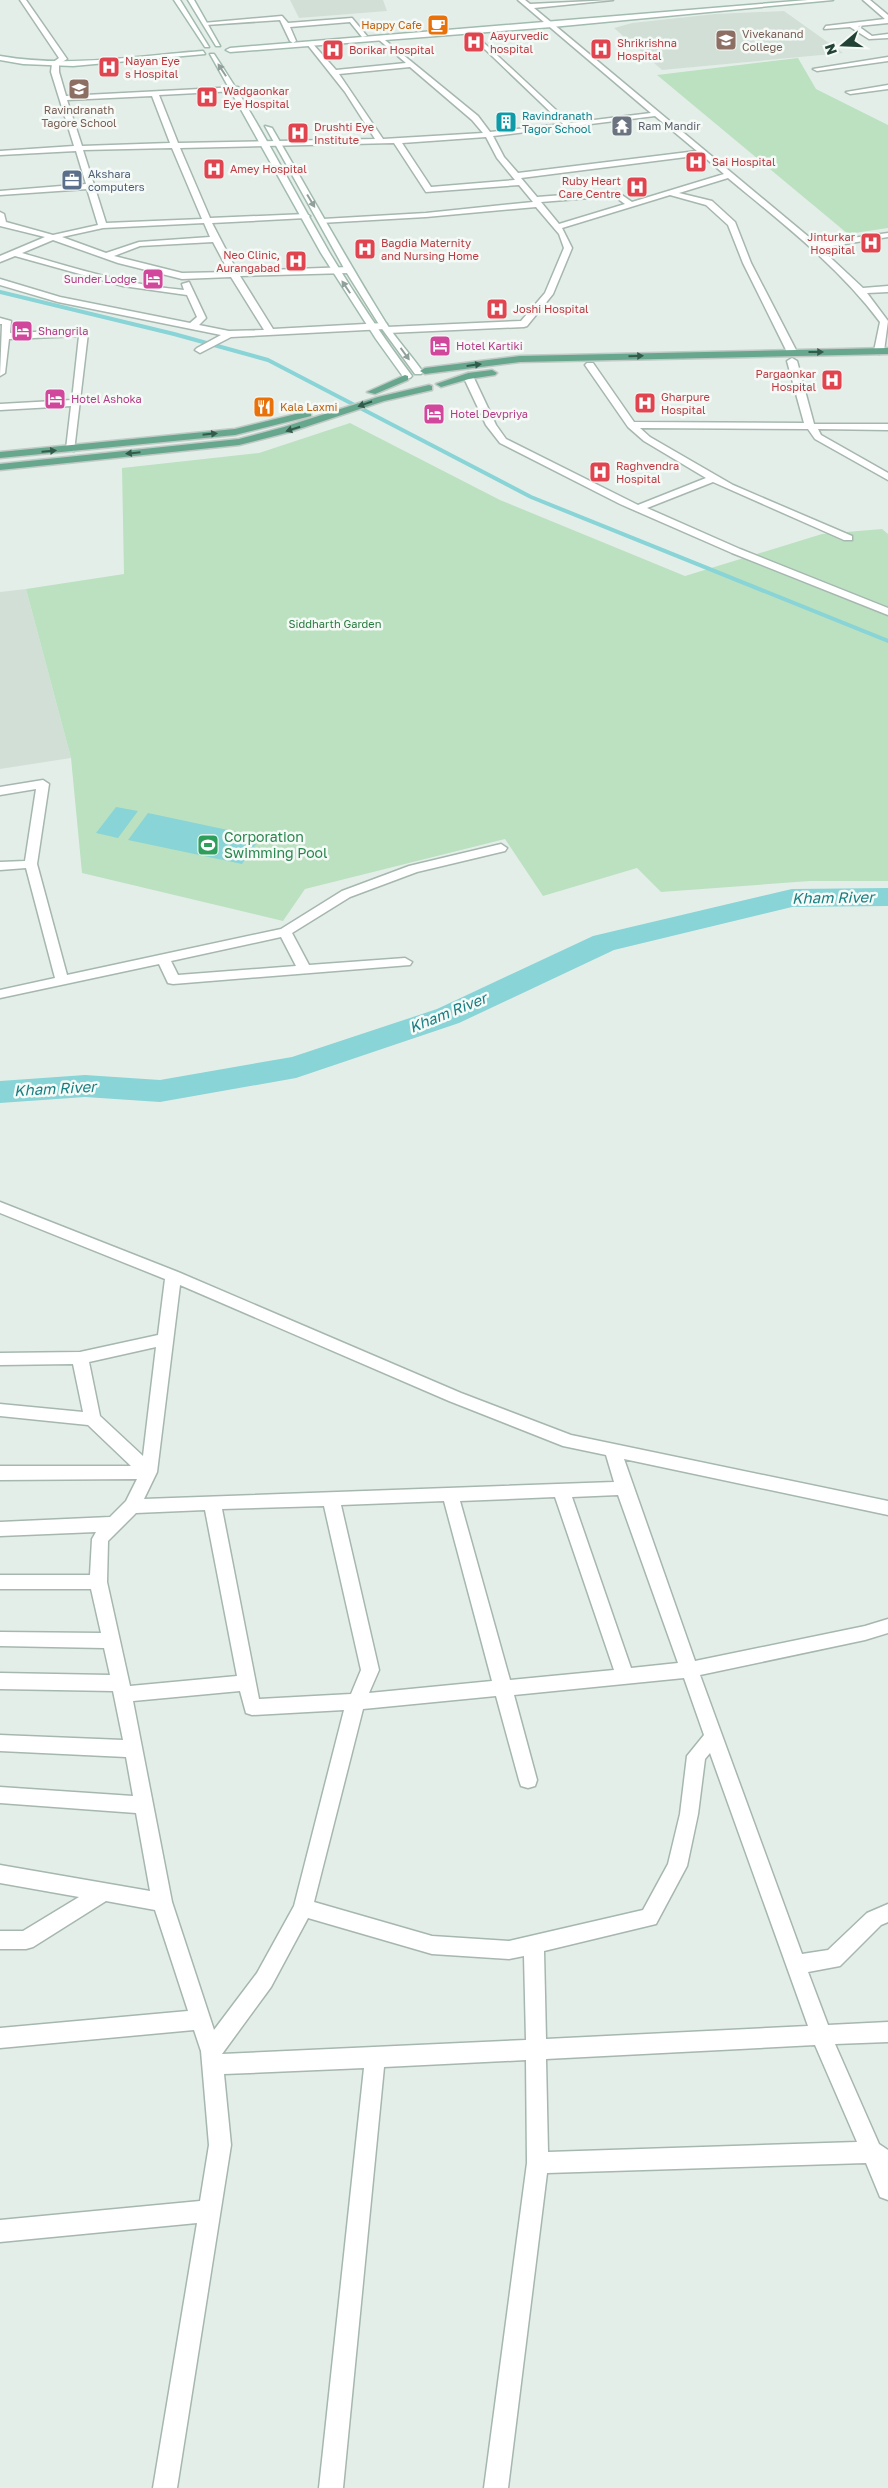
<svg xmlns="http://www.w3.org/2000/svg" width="888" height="2488" font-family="'Golos Text',sans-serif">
<rect width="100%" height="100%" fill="#e4eee9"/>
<path fill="#d2dfd7" d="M290 0H383L387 11 299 18Z
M784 11 843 53 662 70 614 28 632 23 715 14Z
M26 589 71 758 0 769V592Z"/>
<path fill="#bce1c1" d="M798 58 816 89 888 125V228L848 234 657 75Z
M350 423 500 500 685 576 822 534 882 529 888 534V881H810L661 892 637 868 543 896 505 839 305 889 283 921 82 873 71 758 26 589 124 574 122 468 259 453Z"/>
<path fill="#89d4d6" d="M116 807 138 811 118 838 96 833Z
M148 813 261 837 242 864 128 840Z"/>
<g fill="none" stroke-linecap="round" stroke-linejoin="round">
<path stroke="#89d4d6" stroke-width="4" d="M0 292 174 334 268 360 531 497 888 641"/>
<path fill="#89d4d6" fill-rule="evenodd" d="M888 888V906L792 907 614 950 459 1023 296 1078 160 1102 85 1097 0 1103V1081L85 1075 160 1080 292 1057 437 1009 593 936 792 889Z"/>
<g stroke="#a6b7af" stroke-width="3">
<path id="street" d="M20 0H26L67 59 59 64V72L66 96 238 87 239 89 235 91 159 95 178 143 375 139 345 92 307 44 312 43 336 70 406 63 378 39 380 36 478 116 490 132 563 124 468 33 470 30 570 123 651 113 518 0H525L530 4 613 0 534 8 816 243 888 233V237L820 248 863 288 888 286V292L867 293 888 321 884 351 879 354 874 351 880 322C838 266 782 223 728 178L679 193 712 201 735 222 751 263 797 352 795 354 787 352 743 263 728 225 706 205 670 195 562 228 572 248 553 294 527 326 524 327 388 333 385 332V329L231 337 200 353 195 350 197 348 221 335 58 302 0 285V279L60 297 190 323 197 317 187 295 123 286 15 256 0 262V256L45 237 0 226V212L4 214 6 222 53 235 98 225 87 189 0 195V191L86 184 76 151 0 155V151L74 146 51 72 52 63 59 58ZM410 67 472 120 483 133 383 139 339 74ZM152 96 170 143 82 146 67 100ZM655 116 697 151 518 173 504 157 493 136ZM486 137 497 158 515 180 431 187 402 143ZM394 143 426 192 519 185 533 202 426 213 323 219H320V223L426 217 536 207 559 234 564 248 545 293 521 321 387 327V324L384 323 273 329 240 276 349 273 353 270 349 267 237 271 212 223 306 218 310 216 306 214 210 218 180 148ZM172 148 202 219 106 223 83 150ZM702 155 724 174 632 202 616 191 537 197 521 178ZM614 196 625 204 559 224 541 202ZM204 223 210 237 139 242 106 253 62 237 103 228ZM53 240 118 263 182 279 231 277 264 330 229 331 199 325 206 318 189 282 182 284 184 290C129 285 76 269 22 253ZM213 242 229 272 182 273 114 256 140 246Z
M863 0H870L888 15V23L858 26 872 36 888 34V38L869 39 850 27 824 29 826 26 885 19Z
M282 16 288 23 352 18 367 36 362 37 350 22 290 27 296 41 293 43 290 41 280 20 206 25 203 23Z
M888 57V61L817 71 813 69Z
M888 85V89L850 94 846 92Z
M0 318 11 321 10 333 84 330 88 333 74 451 66 449 71 406 0 410V404L72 400 79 336 9 339 5 373 0 376 2 324H0Z
M792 358 797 361 814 424H888V430L818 429 821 435 888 473V480L815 439 808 429 640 428 650 437 733 485 852 536V540H844L713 482 647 508 740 549 888 608V615L732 553 620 504 500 443 486 425 463 376 468 373 473 376 496 425 506 439 638 505 706 478 644 441 628 427 585 365 587 363H593L634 422 804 423 787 361Z
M43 780 49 784 37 864 67 975 281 929 342 891 409 866 501 844 507 848 505 851 417 872 350 897 292 933 309 965 405 958 412 962 410 965 173 984 168 983 159 964 0 998V990L55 978 26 868 0 870V862L25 861 36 789 0 795V787ZM281 937 296 966 178 975 171 961Z
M0 1202 178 1272 461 1393 571 1435 888 1501V1515L624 1459 695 1661 865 1626 888 1619V1633L865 1640 700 1675 802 1954 828 1950 867 1913 888 1904V1922L881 1925 840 1966 808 1972 828 2025 888 2022V2042L835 2044 879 2144 888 2150V2200L880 2197 866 2163 547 2173 508 2488H484L527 2163 526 2060 384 2067 343 2488H319L364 2068 224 2074 231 2145 177 2488H153L197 2223 0 2242V2220L200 2201 209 2145 201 2051 194 2030 0 2048V2028L188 2011 155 1910 106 1901 33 1947 26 1949H0V1931H23L79 1897 0 1883V1865L150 1891 136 1813 0 1803V1787L133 1796 126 1757 0 1751V1735L123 1740 113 1691 0 1689V1673L110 1675 104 1648 0 1646V1632L101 1633 91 1589H0V1575H90L92 1539 96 1532 0 1536V1522L110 1517 126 1501 137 1479 0 1480V1466H131L88 1425 0 1416V1404L83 1412 73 1364 0 1365V1353L80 1352 158 1335 165 1279 0 1213ZM180 1285 449 1401 563 1446 606 1455 614 1482 144 1499 157 1472ZM156 1347 143 1456 100 1416 89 1362ZM618 1495 678 1663 631 1668 572 1497ZM555 1497 614 1670 510 1680 460 1501ZM444 1501 492 1681 369 1693 379 1670 341 1505ZM324 1506 361 1670 351 1694 259 1699 222 1509ZM205 1510 237 1676 130 1686 107 1582 108 1541 136 1513ZM684 1678 704 1735 687 1756 680 1814 668 1864 643 1910 509 1941 432 1936 314 1902 363 1709 496 1696 519 1780 521 1786 528 1788 535 1786 537 1780 514 1695ZM240 1691 246 1713 252 1715 344 1710 294 1906 257 1973 214 2030 172 1902 133 1701ZM710 1753 808 2026 546 2039 544 1951 656 1924 687 1866 698 1814 705 1759ZM308 1918 432 1954 509 1959 524 1956 526 2040 222 2054 271 1987ZM815 2045 857 2142 548 2152 546 2059Z"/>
</g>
<g stroke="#a2bbaf" stroke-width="3">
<path id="secondary" d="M174 0H180L209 47H205Z
M188 0H194L220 46H216Z
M808 0H833L552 27 230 52 226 50 230 48Z
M203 51 205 54 73 66 23 64 0 60V56C68 68 135 56 203 51Z
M210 54H214C256 117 291 186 329 252 355 295 382 336 412 376L410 378H404L376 339 321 253Z
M265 126 272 128C310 193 346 259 386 323 397 340 411 355 423 372L421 374H415L380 326 345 270Z"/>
</g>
<g stroke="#c1cac6" stroke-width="3">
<path id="primary" d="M888 348V354L520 362 425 374 420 371 425 368 520 356Z
M492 370 497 373 495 375 469 379 441 387 436 384 468 373Z
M405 375 408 376V380L375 394 367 392Z
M429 385 432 386V390L384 401 290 432 239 445 0 470V464L239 439 284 427 378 397Z
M308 411 311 412V416L235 435 0 458V452L235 429Z"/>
</g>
<use href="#street" fill="#fff" fill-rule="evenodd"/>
<use href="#secondary" fill="#fff" fill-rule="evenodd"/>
<use href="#primary" fill="#66a78e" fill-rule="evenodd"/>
</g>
<defs><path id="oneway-solid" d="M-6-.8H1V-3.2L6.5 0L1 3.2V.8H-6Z" transform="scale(1.25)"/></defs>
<g fill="#90a09a">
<use href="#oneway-solid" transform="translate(222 70) rotate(-123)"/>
<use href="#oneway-solid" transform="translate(311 201) rotate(59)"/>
<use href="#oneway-solid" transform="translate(346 287) rotate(-124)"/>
<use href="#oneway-solid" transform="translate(405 354) rotate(54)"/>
</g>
<g fill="#335b4b">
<use href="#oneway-solid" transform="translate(816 352)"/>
<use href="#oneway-solid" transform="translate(636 356) rotate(-1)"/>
<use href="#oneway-solid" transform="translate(474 365) rotate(-7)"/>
<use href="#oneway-solid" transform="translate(365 404) rotate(161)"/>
<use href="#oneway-solid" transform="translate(293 429) rotate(162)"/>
<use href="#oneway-solid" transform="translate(210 434) rotate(-6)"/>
<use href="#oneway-solid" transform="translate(49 451) rotate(-5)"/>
<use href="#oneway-solid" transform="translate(133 453) rotate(174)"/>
</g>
<defs>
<g id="cafe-square" transform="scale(1.125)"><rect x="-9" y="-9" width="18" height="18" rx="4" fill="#e8710a" stroke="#f5faf7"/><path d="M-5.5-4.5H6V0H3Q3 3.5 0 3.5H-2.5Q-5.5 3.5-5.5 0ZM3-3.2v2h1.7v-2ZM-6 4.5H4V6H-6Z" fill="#fff"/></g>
<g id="university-square" transform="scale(1.125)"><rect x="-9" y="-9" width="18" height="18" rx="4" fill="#8d6e63" stroke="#f5faf7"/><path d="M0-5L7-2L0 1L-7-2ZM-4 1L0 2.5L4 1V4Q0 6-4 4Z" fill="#fff"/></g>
<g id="hospital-square" transform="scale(1.125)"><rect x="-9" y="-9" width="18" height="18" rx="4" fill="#e0444e" stroke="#f5faf7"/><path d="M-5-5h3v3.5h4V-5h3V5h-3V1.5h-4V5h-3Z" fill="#fff"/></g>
<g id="school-square" transform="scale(1.125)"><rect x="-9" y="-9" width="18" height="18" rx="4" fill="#8d6e63" stroke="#f5faf7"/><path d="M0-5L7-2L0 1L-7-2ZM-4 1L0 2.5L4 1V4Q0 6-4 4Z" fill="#fff"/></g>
<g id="building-square" transform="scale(1.125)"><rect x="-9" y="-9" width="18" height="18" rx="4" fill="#0f9aa8" stroke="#f5faf7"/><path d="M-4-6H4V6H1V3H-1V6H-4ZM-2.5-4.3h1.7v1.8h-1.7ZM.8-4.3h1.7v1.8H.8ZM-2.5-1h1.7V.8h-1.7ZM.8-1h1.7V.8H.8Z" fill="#fff"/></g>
<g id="temple-square" transform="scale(1.125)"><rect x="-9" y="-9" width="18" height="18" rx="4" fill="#6b7280" stroke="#f5faf7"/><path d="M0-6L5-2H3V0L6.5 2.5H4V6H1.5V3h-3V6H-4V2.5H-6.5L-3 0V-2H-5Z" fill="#fff"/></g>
<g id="office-square" transform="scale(1.125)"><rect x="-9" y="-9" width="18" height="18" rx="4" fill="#5c6f8a" stroke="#f5faf7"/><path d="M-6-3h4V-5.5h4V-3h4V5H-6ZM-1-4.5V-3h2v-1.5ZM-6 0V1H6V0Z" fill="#fff"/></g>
<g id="hotel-square" transform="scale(1.125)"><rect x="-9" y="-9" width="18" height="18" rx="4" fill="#d1479c" stroke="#f5faf7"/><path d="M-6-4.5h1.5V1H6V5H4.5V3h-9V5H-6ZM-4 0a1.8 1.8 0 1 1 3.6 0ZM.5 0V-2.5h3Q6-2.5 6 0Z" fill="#fff"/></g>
<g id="restaurant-square" transform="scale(1.125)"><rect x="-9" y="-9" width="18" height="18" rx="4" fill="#e8710a" stroke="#f5faf7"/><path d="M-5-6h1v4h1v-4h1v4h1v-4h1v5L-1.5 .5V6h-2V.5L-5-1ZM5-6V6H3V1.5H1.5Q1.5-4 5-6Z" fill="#fff"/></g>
<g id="stadium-square" transform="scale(1.125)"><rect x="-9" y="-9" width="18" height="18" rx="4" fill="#2e9e5b" stroke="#f5faf7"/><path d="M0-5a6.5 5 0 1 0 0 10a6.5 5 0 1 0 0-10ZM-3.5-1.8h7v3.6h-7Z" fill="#fff"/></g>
</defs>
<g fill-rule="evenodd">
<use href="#cafe-square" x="438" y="25"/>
<use href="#university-square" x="726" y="40"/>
<use href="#hospital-square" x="474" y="42"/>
<use href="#hospital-square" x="601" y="49"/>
<use href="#hospital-square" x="333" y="50"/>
<use href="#hospital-square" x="109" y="67"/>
<use href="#school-square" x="79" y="89"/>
<use href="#hospital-square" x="207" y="97"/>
<use href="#building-square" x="506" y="122"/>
<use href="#temple-square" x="622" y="126"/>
<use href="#hospital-square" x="298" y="133"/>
<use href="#hospital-square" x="696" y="162"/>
<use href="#hospital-square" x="214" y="169"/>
<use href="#office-square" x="72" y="180"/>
<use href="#hospital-square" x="637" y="187"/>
<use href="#hospital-square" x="871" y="243"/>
<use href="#hospital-square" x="365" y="249"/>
<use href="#hospital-square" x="296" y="261"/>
<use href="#hotel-square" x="153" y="279"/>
<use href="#hospital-square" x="497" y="309"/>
<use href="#hotel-square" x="22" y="331"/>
<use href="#hotel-square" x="440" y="346"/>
<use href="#hospital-square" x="832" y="380"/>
<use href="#hotel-square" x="55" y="399"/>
<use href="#hospital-square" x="645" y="403"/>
<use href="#restaurant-square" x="264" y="407"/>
<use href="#hotel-square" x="434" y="414"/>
<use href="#hospital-square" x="600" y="472"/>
<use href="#stadium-square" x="208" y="845"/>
</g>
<g text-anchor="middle" stroke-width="5" stroke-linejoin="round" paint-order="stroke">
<g font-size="11" fill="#c56008" stroke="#f5faf7" text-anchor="end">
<text x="422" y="29">Happy Cafe</text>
<text x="280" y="411" text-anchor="start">Kala Laxmi</text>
</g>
<g font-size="11" fill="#785e54" stroke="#f5faf7" text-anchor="start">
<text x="742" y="38">Vivekanand<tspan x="742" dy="13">College</tspan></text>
<text x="79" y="114" text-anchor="middle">Ravindranath<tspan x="79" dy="13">Tagore School</tspan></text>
</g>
<g font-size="11" fill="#be3a42" stroke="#f5faf7" text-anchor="start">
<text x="490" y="40">Aayurvedic<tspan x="490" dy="13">hospital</tspan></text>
<text x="617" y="47">Shrikrishna<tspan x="617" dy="13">Hospital</tspan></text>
<text x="349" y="54">Borikar Hospital</text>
<text x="125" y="65">Nayan Eye<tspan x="125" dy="13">s Hospital</tspan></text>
<text x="223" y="95">Wadgaonkar<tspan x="223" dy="13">Eye Hospital</tspan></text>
<text x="314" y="131">Drushti Eye<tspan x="314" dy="13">Institute</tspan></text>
<text x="712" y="166">Sai Hospital</text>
<text x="230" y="173">Amey Hospital</text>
<text x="621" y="185" text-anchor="end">Ruby Heart<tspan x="621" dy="13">Care Centre</tspan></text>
<text x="855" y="241" text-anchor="end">Jinturkar<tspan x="855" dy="13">Hospital</tspan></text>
<text x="381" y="247">Bagdia Maternity<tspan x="381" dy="13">and Nursing Home</tspan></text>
<text x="280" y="259" text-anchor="end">Neo Clinic,<tspan x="280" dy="13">Aurangabad</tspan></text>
<text x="513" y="313">Joshi Hospital</text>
<text x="816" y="378" text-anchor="end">Pargaonkar<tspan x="816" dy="13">Hospital</tspan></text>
<text x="661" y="401">Gharpure<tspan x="661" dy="13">Hospital</tspan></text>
<text x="616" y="470">Raghvendra<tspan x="616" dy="13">Hospital</tspan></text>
</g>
<g font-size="11" fill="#0d838f" stroke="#f5faf7" text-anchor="start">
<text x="522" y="120">Ravindranath<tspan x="522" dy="13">Tagor School</tspan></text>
</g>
<g font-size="11" fill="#5b616d" stroke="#f5faf7" text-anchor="start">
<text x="638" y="130">Ram Mandir</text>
</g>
<g font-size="11" fill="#4e5e75" stroke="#f5faf7" text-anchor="start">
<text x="88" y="178">Akshara<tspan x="88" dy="13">computers</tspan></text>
</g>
<g font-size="11" fill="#b23c85" stroke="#f5faf7" text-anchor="start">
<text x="137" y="283" text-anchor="end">Sunder Lodge</text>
<text x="38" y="335">Shangrila</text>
<text x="456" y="350">Hotel Kartiki</text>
<text x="71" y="403">Hotel Ashoka</text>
<text x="450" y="418">Hotel Devpriya</text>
</g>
<g font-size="11" fill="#297c3f" stroke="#f5faf7">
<text x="335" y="628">Siddharth Garden</text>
</g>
<g font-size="14" fill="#27864d" stroke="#f5faf7" text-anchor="start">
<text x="224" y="842">Corporation<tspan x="224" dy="16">Swimming Pool</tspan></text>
</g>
<g font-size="15" font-style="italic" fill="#177e82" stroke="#f5faf7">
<text transform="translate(833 898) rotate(-1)" y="5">Kham River</text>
<text transform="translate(448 1013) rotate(-22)" y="5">Kham River</text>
<text transform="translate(55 1089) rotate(-3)" y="5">Kham River</text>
</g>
</g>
<g transform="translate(843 45) rotate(251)" stroke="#f5faf7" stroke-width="4" paint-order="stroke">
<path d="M0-4L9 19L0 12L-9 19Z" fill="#224235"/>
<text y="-8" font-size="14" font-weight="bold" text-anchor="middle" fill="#224235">N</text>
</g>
</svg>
